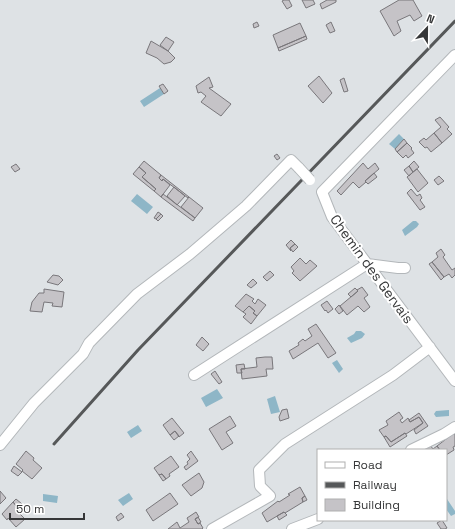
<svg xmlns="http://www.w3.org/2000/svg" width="455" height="529" font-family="'Space Grotesk',sans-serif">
<rect width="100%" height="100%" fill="#dee2e5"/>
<path fill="#8eb6c7" d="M160 88 164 94 144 107 140 101Z
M399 134 404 139 395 149 389 144Z
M137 194 153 207 147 214 131 201Z
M413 221H416L419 224 417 227 405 236 402 230Z
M356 331H361L365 334 362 338 351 343 347 338 354 334Z
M337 360 343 369 339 373 332 363Z
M217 389 223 398 206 407 201 398Z
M275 396 280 412 271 414 267 399Z
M449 410V416L436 417 434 414 436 411Z
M138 425 142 431 131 438 127 432Z
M129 493 133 499 123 506 118 500Z
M43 494 58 496 57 503 43 501Z
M447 499 455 511V514L451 516 446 509V500Z"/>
<path fill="#c5c3c7" stroke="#79777b" d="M284 0H289L292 6 287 9 282 1Z
M302 0H313L315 4 306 8Z
M327 0H336V2L322 9 320 4Z
M399 0H413L422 16 414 21 410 15 397 21 401 31 394 36 380 11Z
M257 22 259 26 254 28 253 24Z
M331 22 335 31 330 33 326 25Z
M300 23 306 36 278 48 273 35Z
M306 36 307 39 279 51 278 48Z
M166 37 174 42 168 51 160 45Z
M151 41 168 51 175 58 171 62 164 64 157 58 146 53Z
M319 76 332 93 323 103 308 86Z
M209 77 213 87 209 88 231 104 221 116 201 102 206 96 201 92 198 93 196 86Z
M344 78 348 91 344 92 340 80Z
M163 84 168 91 164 94 159 86Z
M440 117 449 127 447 129 452 134 442 143 434 133 441 127 435 120Z
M434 133 442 143 431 152 427 147 425 148 419 142 424 138 426 140Z
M404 139 407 143 397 152 395 149Z
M407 143 412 148 411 149 414 153 408 158 406 155 403 158 397 152Z
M277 154 280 158 277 160 274 156Z
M144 161 161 175 159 178 162 181 163 179 170 185 161 197 154 191 156 189 142 177 146 173 139 167Z
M414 161 419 167 413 172 409 166Z
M363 163 368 169 375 163 379 169 365 181 366 182 359 188 353 182 341 195 337 191Z
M16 164 20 169 15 172 11 167Z
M409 166 413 172 409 176 404 170Z
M139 167 146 173 142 177 156 189 154 191 133 174Z
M417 169 428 183 418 192 407 177Z
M374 173 377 177 368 184 365 181Z
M161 175 189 197 188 198 163 179 162 181 159 178Z
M439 176 444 181 438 185 434 180Z
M174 187 185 196 177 205 167 196Z
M411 189 417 196 420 194 422 198 420 200 425 207 420 210 407 193Z
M163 194 195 218 193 221 161 197Z
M189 197 203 208 195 218 181 207Z
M158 212 161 214 156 219 154 218Z
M161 214 163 216 158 221 156 219Z
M291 240 295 244 290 248 291 251 286 245Z
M295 244 298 247 293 252 290 248Z
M441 249 445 255 443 257 452 270 455 268V275L452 278 449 274 444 277 432 262 438 257 436 253Z
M300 258 306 264 310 260 317 266 300 281 292 273 294 271 291 267Z
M432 262 444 277 441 280 429 264Z
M270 271 274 275 267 281 263 277Z
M53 275 59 276 63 280 58 285 47 282Z
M253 279 257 283 251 288 247 285Z
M362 287 368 295 364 298 370 307 364 312 358 306 347 315 340 306 358 291 357 290Z
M355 288 358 291 351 297 348 294Z
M44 289 64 292 62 307 52 306 53 303 44 302 42 312 30 311 32 302 39 293H44Z
M246 294 254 299 252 301 255 304 258 299 266 305 257 316 253 313 255 311 249 306 243 312 235 306Z
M327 301 333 309 328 313 326 310 325 311 321 305Z
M339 305 343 311 339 314 335 309Z
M249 306 255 311 253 313 257 316 251 324 243 317 246 314 243 312Z
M316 324 336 353 328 358 318 343 293 359 289 351 299 345 298 343 303 339 305 341 312 336 308 329Z
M202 337 209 344 203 351 196 345Z
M265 357H272L273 369H266L267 376 242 379 241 369 257 367 256 358Z
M244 364 245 369H241L242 373H237L236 365Z
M215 371 222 382 219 384 211 374Z
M287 409 289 418 280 421 279 417 282 410Z
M399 412 403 418 400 420 402 423 408 418 410 422 419 417 423 423 406 434 405 433 391 442 386 436 384 437 379 430 388 425 386 421Z
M419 413 428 426 416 434 414 430 423 423 419 417 410 422 409 420Z
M230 416 236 426 226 432 233 443 222 450 209 429Z
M172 418 184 433 179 437 175 431 170 435 163 425Z
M175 431 179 436 174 440 170 435Z
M405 433 407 436 390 447 384 437 386 436 391 442Z
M454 433 455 435V446L453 447 454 450 446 455V450H440L437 446Z
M430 445 433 449 437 446 440 450H422Z
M26 451 34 458 33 460 42 468 32 479 22 471 23 470 16 464Z
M191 451 198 461 186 470 184 467 188 464 187 462 190 459 187 455Z
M171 456 179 467 169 474 170 476 166 479 162 474 159 475 154 468Z
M14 466 22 472 18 476 11 471Z
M199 473 204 482 202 488 191 496 182 485Z
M162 474 166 479 163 481 159 475Z
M300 487 305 496 302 498 303 502 285 513 284 512 267 522 262 513 278 501 279 502 290 495 288 494Z
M0 491 6 498 0 504Z
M170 493 178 504 153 521 146 510Z
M305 496 307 500 303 502 302 498Z
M16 499 22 504 18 508 13 502Z
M13 502 18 508 16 510 25 519 16 527 8 518 7 520 2 514Z
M196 512 199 517 195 519 198 524 200 523 203 528 202 529H168L177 522 180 528 189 522 187 518Z
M284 512 287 515 279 520 277 516Z
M121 513 124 517 118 521 116 517Z
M198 517 201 522 198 524 195 519Z
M442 520 447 528 445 529H441L437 523Z"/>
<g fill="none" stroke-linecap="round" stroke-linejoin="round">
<g stroke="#b3b7ba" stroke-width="12">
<path id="minor" d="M455 55 322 192 332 217 455 381
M194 375 367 264 398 268H405
M0 445 34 403 83 354 89 343 137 294 190 254 246 206 291 160 299 168
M411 450 444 434 455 427
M212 529 270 496 260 486 259 470 285 444 393 375 430 347
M292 529 318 519"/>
</g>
<use href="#minor" stroke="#fff" stroke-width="10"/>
<path stroke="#565859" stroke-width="3" d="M54 444 138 350 455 21"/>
<g stroke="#b3b7ba" stroke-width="12" stroke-linecap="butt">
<path id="minor-bridge" d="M299 168 310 180"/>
</g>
<use href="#minor-bridge" stroke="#fff" stroke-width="10"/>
</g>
<g text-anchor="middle" stroke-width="4" stroke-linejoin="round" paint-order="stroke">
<g font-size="14" fill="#363738" stroke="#fff">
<text transform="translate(372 269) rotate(54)" y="5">Chemin des Gervais</text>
</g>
</g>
<rect x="317" y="449" width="130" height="72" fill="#ffffff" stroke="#afafaf"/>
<rect x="325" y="462" width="20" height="6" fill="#ffffff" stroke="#afafaf"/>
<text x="353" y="469" font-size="12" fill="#363738">Road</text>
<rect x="325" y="482" width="20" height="6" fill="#565859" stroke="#afafaf"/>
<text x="353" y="489" font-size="12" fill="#363738">Railway</text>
<rect x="325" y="499" width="20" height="12" fill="#c5c3c7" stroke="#afafaf"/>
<text x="353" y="509" font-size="12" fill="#363738">Building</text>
<g transform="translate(427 28) rotate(22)" stroke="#ffffff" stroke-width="3" paint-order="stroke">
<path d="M0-3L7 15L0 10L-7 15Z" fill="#363738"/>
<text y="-6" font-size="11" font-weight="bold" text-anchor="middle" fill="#363738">N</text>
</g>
<path d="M10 513v6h74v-6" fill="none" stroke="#363738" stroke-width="2"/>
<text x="16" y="513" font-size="12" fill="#363738" stroke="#ffffff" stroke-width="3" paint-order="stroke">50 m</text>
</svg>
